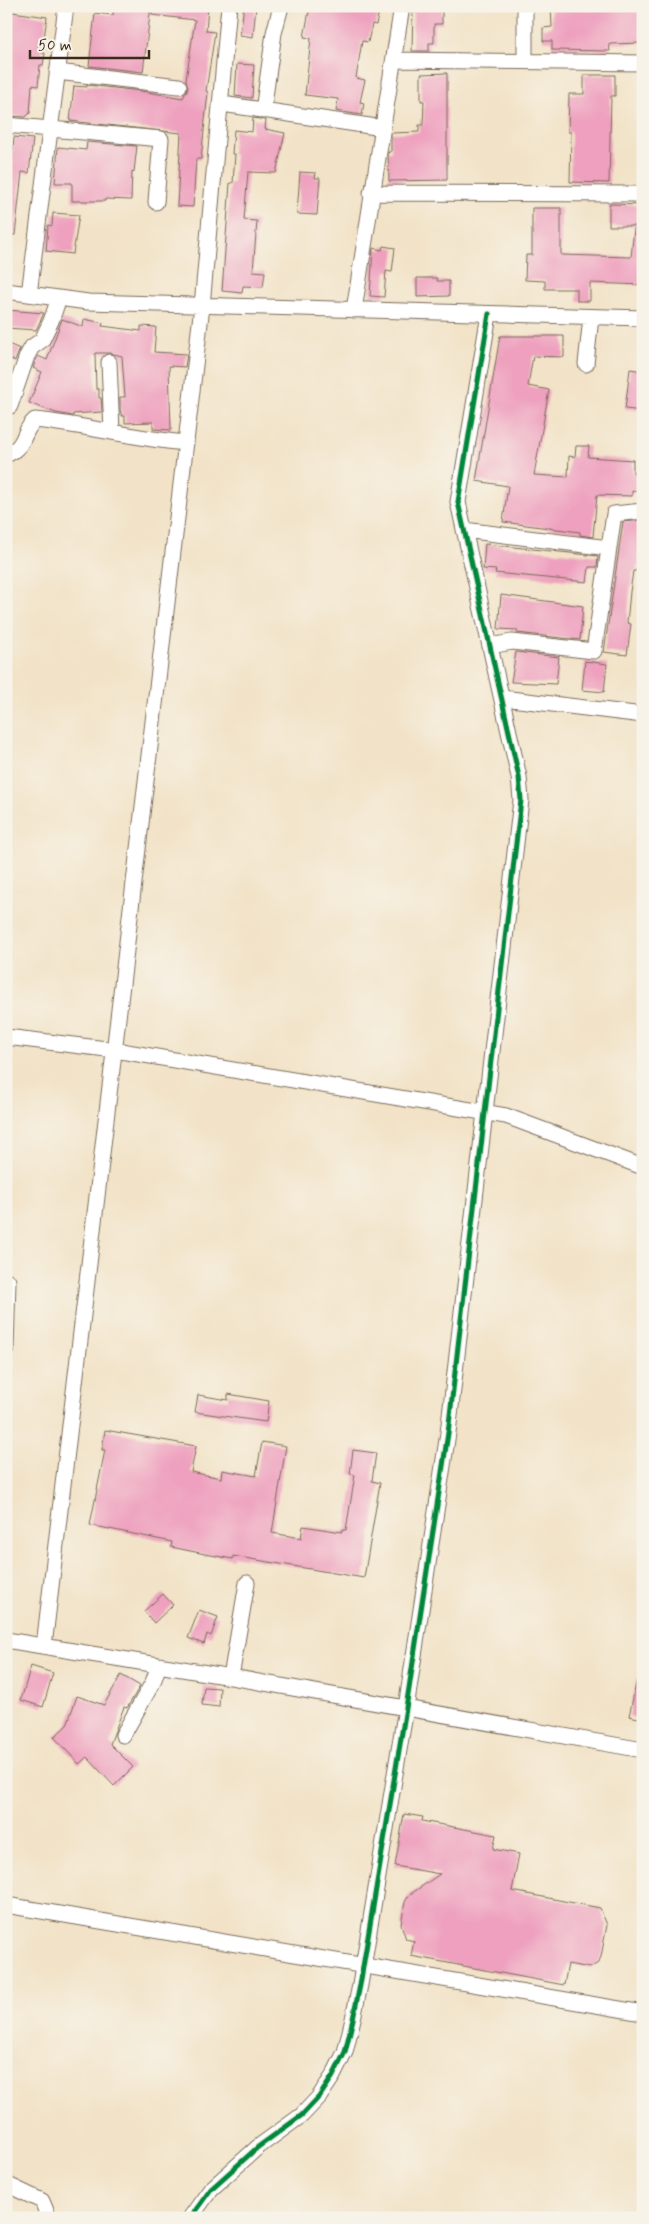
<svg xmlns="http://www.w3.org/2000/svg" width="649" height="2224" font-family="Mynerve,sans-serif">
<rect width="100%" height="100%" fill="#f7f3e8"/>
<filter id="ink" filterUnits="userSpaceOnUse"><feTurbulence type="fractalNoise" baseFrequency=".02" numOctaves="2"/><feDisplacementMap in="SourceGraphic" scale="10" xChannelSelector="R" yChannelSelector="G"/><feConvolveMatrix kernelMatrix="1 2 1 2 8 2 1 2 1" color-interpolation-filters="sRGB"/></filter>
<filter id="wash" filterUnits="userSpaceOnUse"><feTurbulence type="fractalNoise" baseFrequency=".0096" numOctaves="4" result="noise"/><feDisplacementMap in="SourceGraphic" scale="20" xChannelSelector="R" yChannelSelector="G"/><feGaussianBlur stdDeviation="1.12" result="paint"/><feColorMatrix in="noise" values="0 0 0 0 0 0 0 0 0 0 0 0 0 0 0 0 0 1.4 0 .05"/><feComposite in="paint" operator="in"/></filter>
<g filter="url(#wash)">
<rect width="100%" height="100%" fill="#f2e3c8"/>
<g id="blocks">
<path fill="#eea0be" d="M114 6H151L143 72 89 66 95 13 113 15Z
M153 6H208L206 31 215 32 206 91 208 92 201 159H196L193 207 177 206 181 133 70 121 74 86 87 87V85L141 91 183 98 188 88 186 80 195 20 152 15Z
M244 6H256L253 37 240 35Z
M310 6H380L376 25 372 24 368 42 362 41 356 78 365 80 360 102 364 103 362 115 336 111 338 99 305 95 311 38 304 37Z
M413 6H442V24H434V43H429V51H412Z
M551 6H643V43L609 44 610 51 552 50V41H543V28L552 27Z
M6 11 47 17 42 53H45L43 65H40L38 86 32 85 30 113 26 117 6 116Z
M237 64 254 65 252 98 235 96Z
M447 73V180L389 181 388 154V152H391V133L419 132V125H423L424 101H421V74Z
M584 75H615V96H611L609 183 570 182 571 132H568L569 94H584Z
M253 118 266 120 265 129 285 133 276 173 248 172 244 220 257 221 253 271 265 272 263 287 243 286 242 293 222 291 230 183H233L235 154H232L234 130 252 132Z
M14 137 33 139 29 173 22 172 15 235H6V174L10 175Z
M87 142 137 146 134 172 132 171 131 200 105 199V201H72V183H55L58 147 86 150Z
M300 172 316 173 315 178H320L317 215 297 214Z
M609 204 643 205V226H609Z
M532 208H561V255L631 257 634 229H643V285L590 283V301H577V289H545V281L525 280 526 255H532Z
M53 213 79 215 73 254 46 251 48 225 52 226Z
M383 246 395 248 392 272 386 271 384 297 370 296 373 248 382 250Z
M417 278H437V281H449V296L417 297Z
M6 310 44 313 36 330 6 328Z
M62 319 83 327 84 319 103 323 102 326 141 331V326L156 327 154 352 187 354 185 367 169 366 171 430 153 429V422L125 423V416H122L120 410V397H125L122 356 109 353H95L96 389H99V398H101L102 412 73 414V416L56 413 29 403 42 372 33 368 36 360 38 356 47 360Z
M500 336H564V357L533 356 528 386 549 390 534 475 568 477 569 456 575 457 576 446H589L588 457 633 460V473L642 474 640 492 632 491V496L597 495 593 537 580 535V532L503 522 508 486 476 481Z
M6 343 20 349 15 361 6 357Z
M630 369 643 371V411L625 409Z
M643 520 640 566H637L636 571H633L630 592 627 623 631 624 627 655 604 652 623 522Z
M485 544 598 556 597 567H589L587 582 495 573 496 570 483 569Z
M501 595 583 606 580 640 517 633V630L498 629Z
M516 652 559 657 556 684 511 682Z
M585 661 607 664 604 692 582 690Z
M228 1394 269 1401 266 1422 195 1412 198 1395 228 1400Z
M105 1430 196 1446 191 1472 221 1478 222 1470 256 1476 262 1442 286 1446 272 1533 301 1538 303 1526 342 1532V1530H346L355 1475 350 1474 353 1450 376 1453 372 1481 380 1483 364 1578 233 1556V1559L205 1554 171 1547 172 1542 90 1525 105 1450H102Z
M163 1594 173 1605 154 1623 144 1611Z
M199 1610 218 1617 211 1636 207 1634 204 1644 188 1638Z
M31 1666 53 1673 43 1707 21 1700Z
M121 1675 140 1686 127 1708 124 1707 110 1744 133 1767 114 1786 87 1757 79 1764 54 1737 67 1725 77 1696 104 1705Z
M637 1680 643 1681V1719L629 1716Z
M204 1687 220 1688 219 1707 202 1705Z
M404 1814 423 1817 422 1821 496 1835 493 1849 519 1854 512 1891 600 1908 607 1925 601 1957 598 1963 590 1968 568 1964 564 1985 411 1956 414 1941 406 1939 401 1924 405 1902 409 1895 440 1874 395 1866Z"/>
</g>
</g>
<g filter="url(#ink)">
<use href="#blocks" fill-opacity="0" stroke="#7b6b5a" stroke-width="1"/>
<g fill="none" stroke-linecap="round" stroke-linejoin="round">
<g stroke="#7b6b5a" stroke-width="17">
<path id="minor" d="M525 6V60
M394 60 643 63
M57 72 179 86
M222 104 383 128
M263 111 274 33 281 6
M6 125 161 139 156 202
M371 193 643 194
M6 291 88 302 643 318
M29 294 66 6
M354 310 402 6
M109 362 112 432
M586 364 591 317
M10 406 27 356 32 347 42 340 51 321 59 298
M6 455C28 445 21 432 35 420 86 425 135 439 186 443
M464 530 609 548
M490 646 512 642 594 651 614 514 643 511
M502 698 643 715
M6 1037 115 1050 506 1116 643 1167
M6 1349 8 1281
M6 1640 231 1677 643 1750
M44 1646 202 306 229 6
M231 1677 247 1583
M123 1735 153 1682 159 1665
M6 1905 643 2013
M6 2184 42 2201 49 2218
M190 2218 211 2189 258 2147 302 2115 319 2097 333 2076 345 2052 353 2019 360 1985 406 1708 448 1433 521 800 519 777 458 502 489 314"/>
</g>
<use href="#minor" stroke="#fff" stroke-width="15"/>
<g stroke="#f7f3e8" stroke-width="8">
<path id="cycleway" d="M190 2218 211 2189 258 2147 302 2115 319 2097 333 2076 345 2052 353 2019 360 1985 406 1708 448 1433 521 800 519 777 458 502 489 314"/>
</g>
<use href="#cycleway" stroke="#00873e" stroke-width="5"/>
</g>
</g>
<rect width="649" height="2224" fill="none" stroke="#f7f3e8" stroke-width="25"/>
<path d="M30 50v8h119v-8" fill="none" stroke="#3b2a1e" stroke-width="2.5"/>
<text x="38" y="50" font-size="15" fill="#3b2a1e" stroke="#f7f3e8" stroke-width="4" paint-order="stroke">50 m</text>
</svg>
